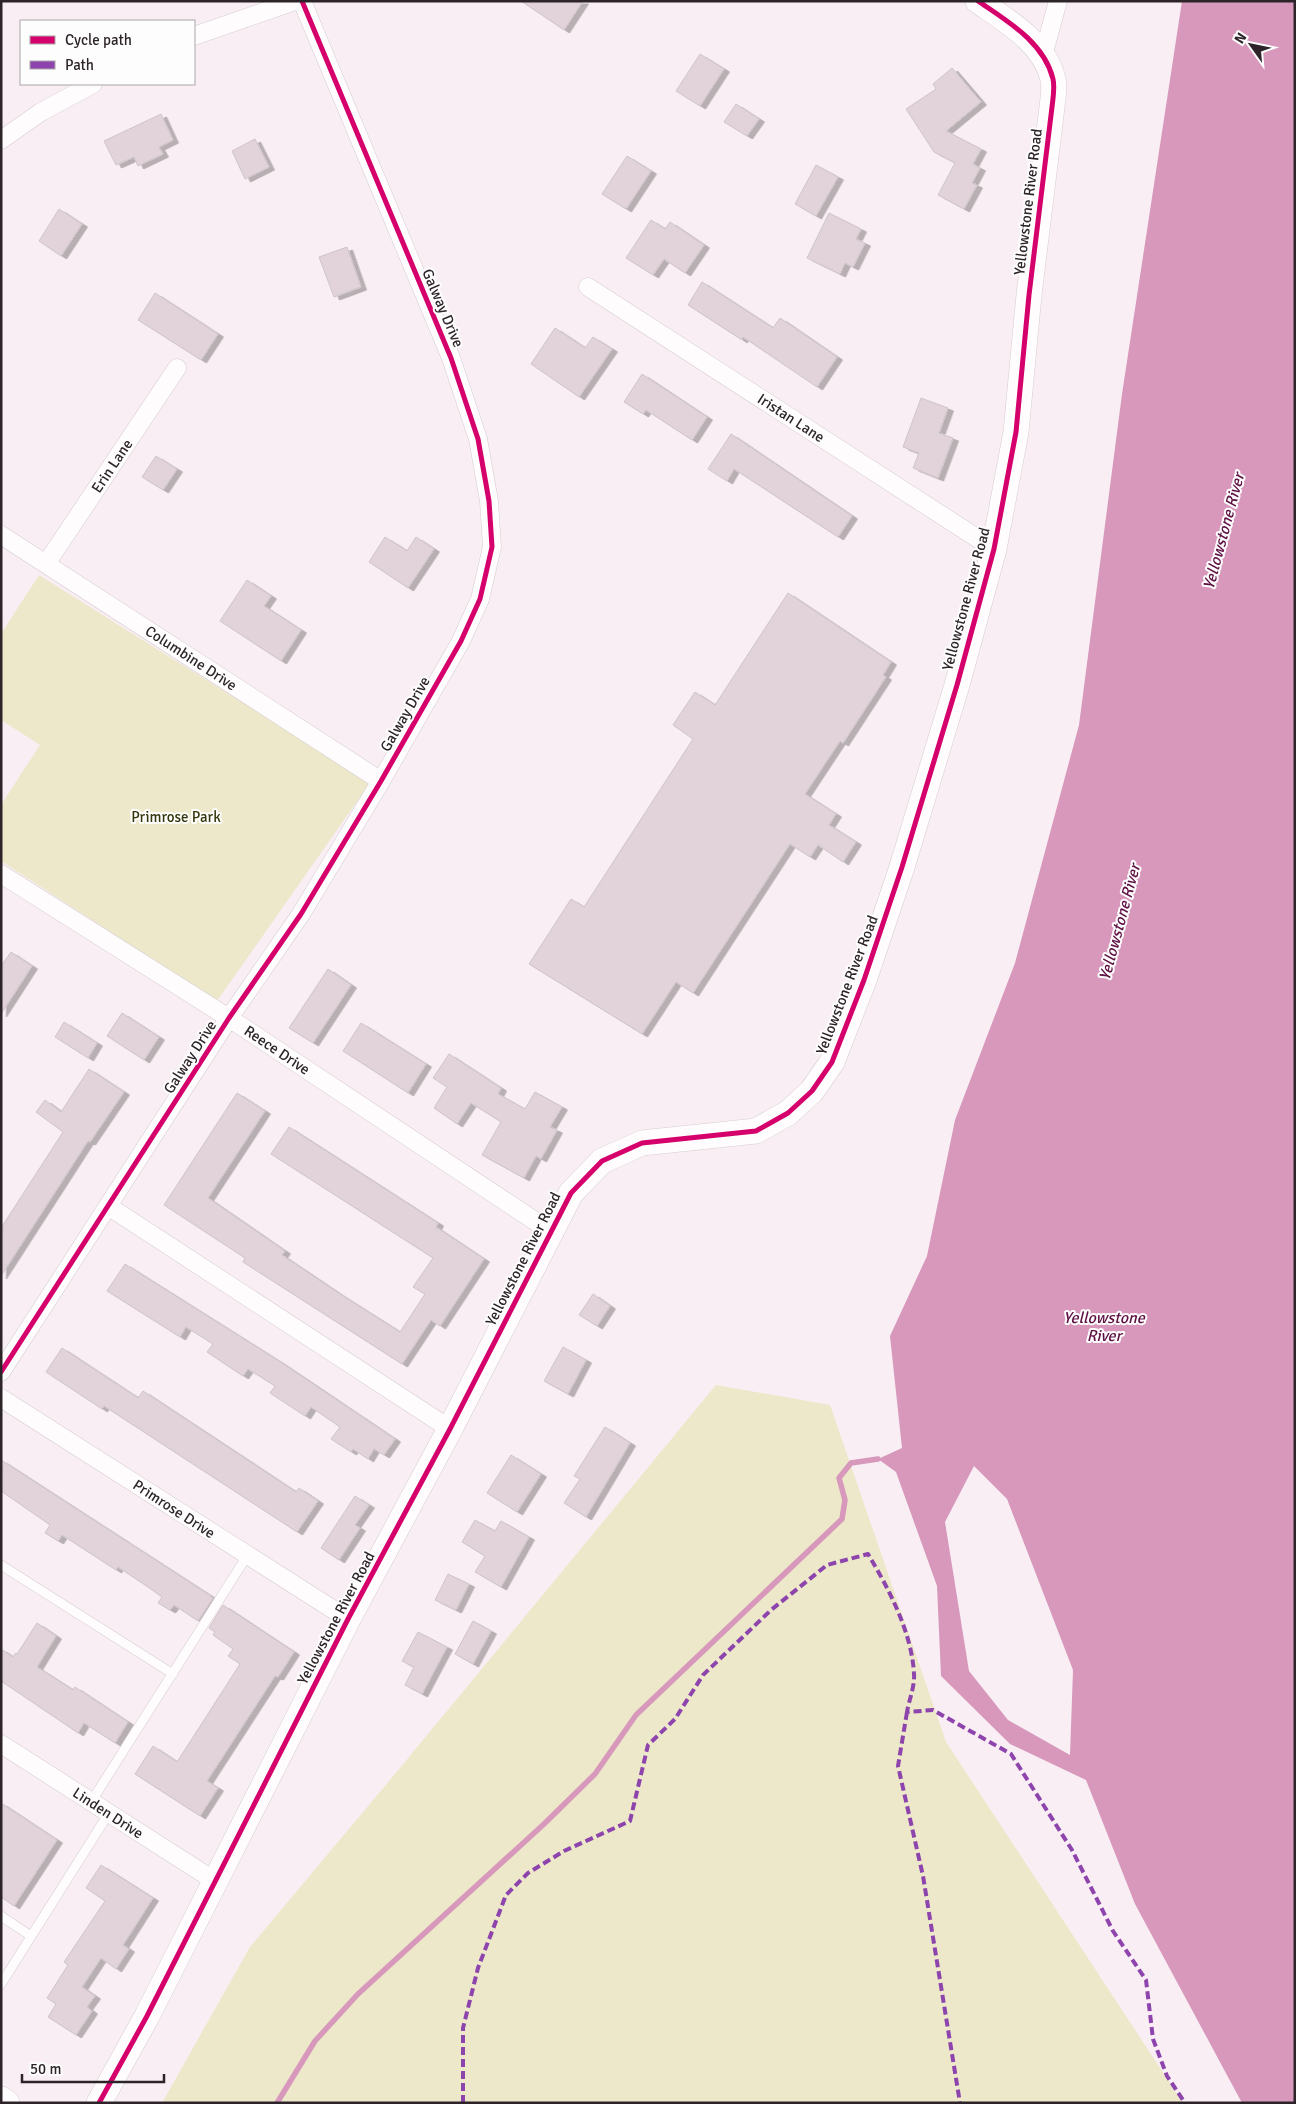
<svg xmlns="http://www.w3.org/2000/svg" width="1296" height="2104" font-family="Signika,sans-serif">
<defs>
<filter id="shadow"><feDropShadow dx="5.5" dy="3" stdDeviation="0" flood-color="#0004"/></filter>
</defs>
<rect width="100%" height="100%" fill="#f9eef3"/>
<path fill="#ece8c9" d="M39 575 370 783 217 1001 1 861V805L40 745 1 720V634Z
M716 1385 830 1405 946 1742 1183 2103H162L250 1947 395 1774Z"/>
<path fill="#d798bc" fill-rule="evenodd" d="M1182 1H1295V2103H1242L1135 1904 1086 1780 1010 1744 941 1676 937 1586 896 1472 878 1459 902 1448 890 1336 927 1256 955 1120 1015 963 1079 725 1122 394ZM974 1466 1007 1499 1073 1670 1070 1755 1008 1720 969 1671 945 1522Z"/>
<g fill="none" stroke-linecap="round" stroke-linejoin="round">
<path stroke="#d798bc" stroke-width="5.5" d="M277 2103 315 2041 358 1994 544 1824 595 1774 636 1715 842 1519 845 1500 839 1478 851 1463 878 1459"/>
</g>
<path fill="#e2d3db" stroke="#cec4c9" filter="url(#shadow)" d="M521 1H583L564 30Z
M700 54 724 69 700 106 676 91Z
M952 68 981 102 946 131 981 149 973 164 980 168 972 183 977 185 964 209 938 195 955 163 934 152 906 109 936 89 933 84Z
M736 104 759 119 747 136 724 122Z
M161 114 173 140 159 147 163 154 138 166 134 157 116 165 104 141Z
M255 139 269 167 245 179 232 151Z
M627 156 651 171 626 209 602 194Z
M816 165 838 177 816 216 795 204Z
M59 209 82 224 61 256 39 241Z
M829 213 861 229 856 239 865 243 853 267 845 263 840 274 807 258Z
M651 220 665 229 670 222 704 245 685 273 664 259 653 275 626 258Z
M347 247 361 287 334 297 319 257Z
M702 282 773 328 780 318 837 357 817 387 743 337 742 340 688 305Z
M155 293 218 334 201 360 138 320Z
M555 328 585 348 593 337 612 349 579 397 531 364Z
M642 374 707 417 692 440 646 410 643 414 624 402Z
M921 398 948 408 939 433 953 438 938 478 913 468 919 453 903 447Z
M731 434 852 516 838 537 734 469 727 481 708 469Z
M156 456 177 469 163 490 142 477Z
M385 537 407 551 416 537 434 549 408 588 369 562Z
M247 580 271 596 264 606 301 630 281 661 220 621Z
M788 593 891 662 883 675 886 677 843 743 840 741 805 794 836 814 829 825 856 842 843 862 818 845 810 857 790 844 693 993 676 982 642 1034 529 964 571 899 584 907 693 739 673 725 695 692 715 705Z
M11 952 32 966 1 1014V966Z
M328 969 351 985 313 1043 289 1028Z
M122 1013 159 1037 144 1060 107 1036Z
M64 1022 97 1043 88 1058 55 1037Z
M361 1023 426 1064 408 1093 343 1051Z
M449 1054 501 1088 498 1094 525 1109 535 1092 562 1107 550 1127 557 1130 541 1159 536 1156 524 1178 482 1155 501 1122 471 1103 457 1124 434 1108 447 1087 433 1078Z
M89 1069 124 1092 90 1142 88 1141 1 1276V1228L63 1132 36 1112 45 1100 61 1112Z
M237 1093 265 1111 208 1198 285 1251 282 1255 340 1294 400 1332 425 1294 413 1287 433 1258 271 1154 289 1127 438 1223 436 1227 484 1259 440 1326 431 1320 402 1364 243 1262 245 1258 164 1205Z
M125 1264 279 1361 395 1439 384 1455 374 1449 368 1459 353 1449 351 1452 331 1439 340 1427 311 1407 305 1416 270 1393 275 1386 248 1369 243 1376 207 1352 213 1344 186 1327 180 1337 107 1291Z
M593 1294 610 1306 597 1326 579 1315Z
M563 1347 586 1360 568 1394 544 1381Z
M62 1348 138 1398 143 1391 296 1492 299 1488 318 1501 297 1532 104 1406 102 1409 46 1372Z
M605 1427 630 1443 586 1517 564 1503 580 1479 574 1476Z
M511 1455 541 1474 517 1512 487 1493Z
M1 1460 208 1594 213 1598 198 1621 174 1605 170 1610 158 1603 162 1597 145 1585 118 1567 116 1570 62 1535 58 1541 45 1533 50 1525 1 1491Z
M355 1496 369 1505 355 1525 360 1528 339 1560 321 1548Z
M475 1520 495 1531 501 1521 529 1537 501 1587 475 1572 485 1556 462 1542Z
M448 1574 469 1584 456 1610 435 1600Z
M223 1605 294 1652 278 1677 275 1676 207 1781 218 1788 200 1816 135 1774 153 1746 177 1762 240 1664 228 1656 233 1649 213 1635 215 1632 209 1628Z
M473 1621 491 1631 473 1664 455 1654Z
M37 1623 56 1636 37 1667 73 1690 75 1687 128 1722 115 1743 84 1723 78 1733 1 1681V1649L13 1657 16 1653 17 1654Z
M418 1632 447 1647 422 1694 405 1685 414 1667 402 1661Z
M1 1803 57 1840 14 1906 1 1897Z
M101 1865 153 1898 123 1945 129 1949 116 1969 101 1958 82 1987 95 1996 87 2007 92 2011 76 2035 48 2017 56 2004 47 1998 68 1965 64 1962 105 1901 86 1888Z"/>
<g fill="none" stroke-linecap="round" stroke-linejoin="round">
<g stroke="#d6ccd1" stroke-width="10">
<path id="lane" d="M1 1565 173 1674
M91 1802 247 1556
M1 1916 31 1936
M1 1984 109 1813"/>
</g>
<g stroke="#d6ccd1" stroke-width="19">
<path id="street" d="M194 36 295 1
M1043 56 1058 1
M1 140 41 112 93 84
M588 287 994 549
M1 535 381 781
M46 564 177 368
M1 874 229 1018 550 1231
M108 1206 450 1429
M1 1372 229 1018 301 914 381 781 461 641 480 599 492 547 489 501 478 439 451 358 302 1
M1 1398 348 1619
M1 1744 215 1881"/>
</g>
<g stroke="#d6ccd1" stroke-width="26">
<path id="secondary" d="M1 2099 7 2103
M99 2103 147 2016 348 1619 450 1429 571 1193 602 1161 642 1143 756 1131 788 1113 812 1091 832 1062 864 980 902 867 957 685 994 549 1016 432 1029 295 1052 107C1053 98 1055 88 1053 79 1044 42 1007 21 978 1"/>
</g>
<use href="#lane" stroke="#fefcfd" stroke-width="9"/>
<use href="#street" stroke="#fefcfd" stroke-width="18"/>
<use href="#secondary" stroke="#fefcfd" stroke-width="25"/>
<path stroke="#8e44ad" stroke-width="4" stroke-dasharray="8 4" stroke-linecap="butt" d="M907 1712 898 1766 923 1876 960 2103
M463 2103V2028L478 1968 506 1895 528 1873 564 1851 630 1821 648 1745 675 1719 703 1675 771 1610 827 1565 868 1554C889 1589 912 1633 914 1674 915 1686 909 1700 907 1712L933 1710 1011 1754 1072 1850 1113 1931 1146 1980 1153 2039 1167 2076 1185 2103"/>
<g stroke="#fdfdfd" stroke-width="8">
<path id="cycleway" d="M1 1372 229 1018 301 914 381 781 461 641 480 599 492 547 489 501 478 439 451 358 302 1
M99 2103 147 2016 348 1619 450 1429 571 1193 602 1161 642 1143 756 1131 788 1113 812 1091 832 1062 864 980 902 867 957 685 994 549 1016 432 1029 295 1052 107C1053 98 1055 88 1053 79 1044 42 1007 21 978 1"/>
</g>
<use href="#cycleway" stroke="#d6006c" stroke-width="5"/>
</g>
<g text-anchor="middle" stroke-width="4" stroke-linejoin="round" paint-order="stroke">
<g font-size="15" fill="#2d2429" stroke="#fdfdfd">
<text transform="translate(1028 202) rotate(-83)" y="5">Yellowstone River Road</text>
<text transform="translate(443 308) rotate(67)" y="5">Galway Drive</text>
<text transform="translate(791 418) rotate(33)" y="5">Iristan Lane</text>
<text transform="translate(112 466) rotate(-56)" y="5">Erin Lane</text>
<text transform="translate(966 599) rotate(-75)" y="5">Yellowstone River Road</text>
<text transform="translate(191 658) rotate(33)" y="5">Columbine Drive</text>
<text transform="translate(405 714) rotate(-60)" y="5">Galway Drive</text>
<text transform="translate(847 985) rotate(-69)" y="5">Yellowstone River Road</text>
<text transform="translate(277 1050) rotate(34)" y="5">Reece Drive</text>
<text transform="translate(190 1057) rotate(-57)" y="5">Galway Drive</text>
<text transform="translate(523 1259) rotate(-63)" y="5">Yellowstone River Road</text>
<text transform="translate(174 1509) rotate(33)" y="5">Primrose Drive</text>
<text transform="translate(336 1618) rotate(-62)" y="5">Yellowstone River Road</text>
<text transform="translate(108 1813) rotate(33)" y="5">Linden Drive</text>
</g>
<g font-size="15" fill="#35360b" stroke="#fdfdfd">
<text x="176" y="822">Primrose Park</text>
</g>
<g font-size="16" font-style="italic" fill="#5e1043" stroke="#fdfdfd">
<text transform="translate(1223 531) rotate(-75)" y="6">Yellowstone River</text>
<text transform="translate(1119 922) rotate(-75)" y="6">Yellowstone River</text>
<text x="1104" y="1323">Yellowstone<tspan x="1104" dy="18">River</tspan></text>
</g>
</g>
<rect width="1296" height="2104" fill="none" stroke="#2d2429" stroke-width="5"/>
<rect x="20" y="20" width="175" height="65" fill="#fdfdfd" stroke="#aaa6a8"/>
<rect x="30" y="36" width="25" height="8" fill="#d6006c" stroke="#aaa6a8"/>
<text x="65" y="45" font-size="15" fill="#2d2429">Cycle path</text>
<rect x="30" y="61" width="25" height="8" fill="#8e44ad" stroke="#aaa6a8"/>
<text x="65" y="70" font-size="15" fill="#2d2429">Path</text>
<g transform="translate(1251 45) rotate(303)" stroke="#fdfdfd" stroke-width="4" paint-order="stroke">
<path d="M0-4L9 19L0 12L-9 19Z" fill="#2d2429"/>
<text y="-8" font-size="14" font-weight="bold" text-anchor="middle" fill="#2d2429">N</text>
</g>
<path d="M22 2074v8h142v-8" fill="none" stroke="#2d2429" stroke-width="2.5"/>
<text x="30" y="2074" font-size="15" fill="#2d2429" stroke="#fdfdfd" stroke-width="4" paint-order="stroke">50 m</text>
</svg>
